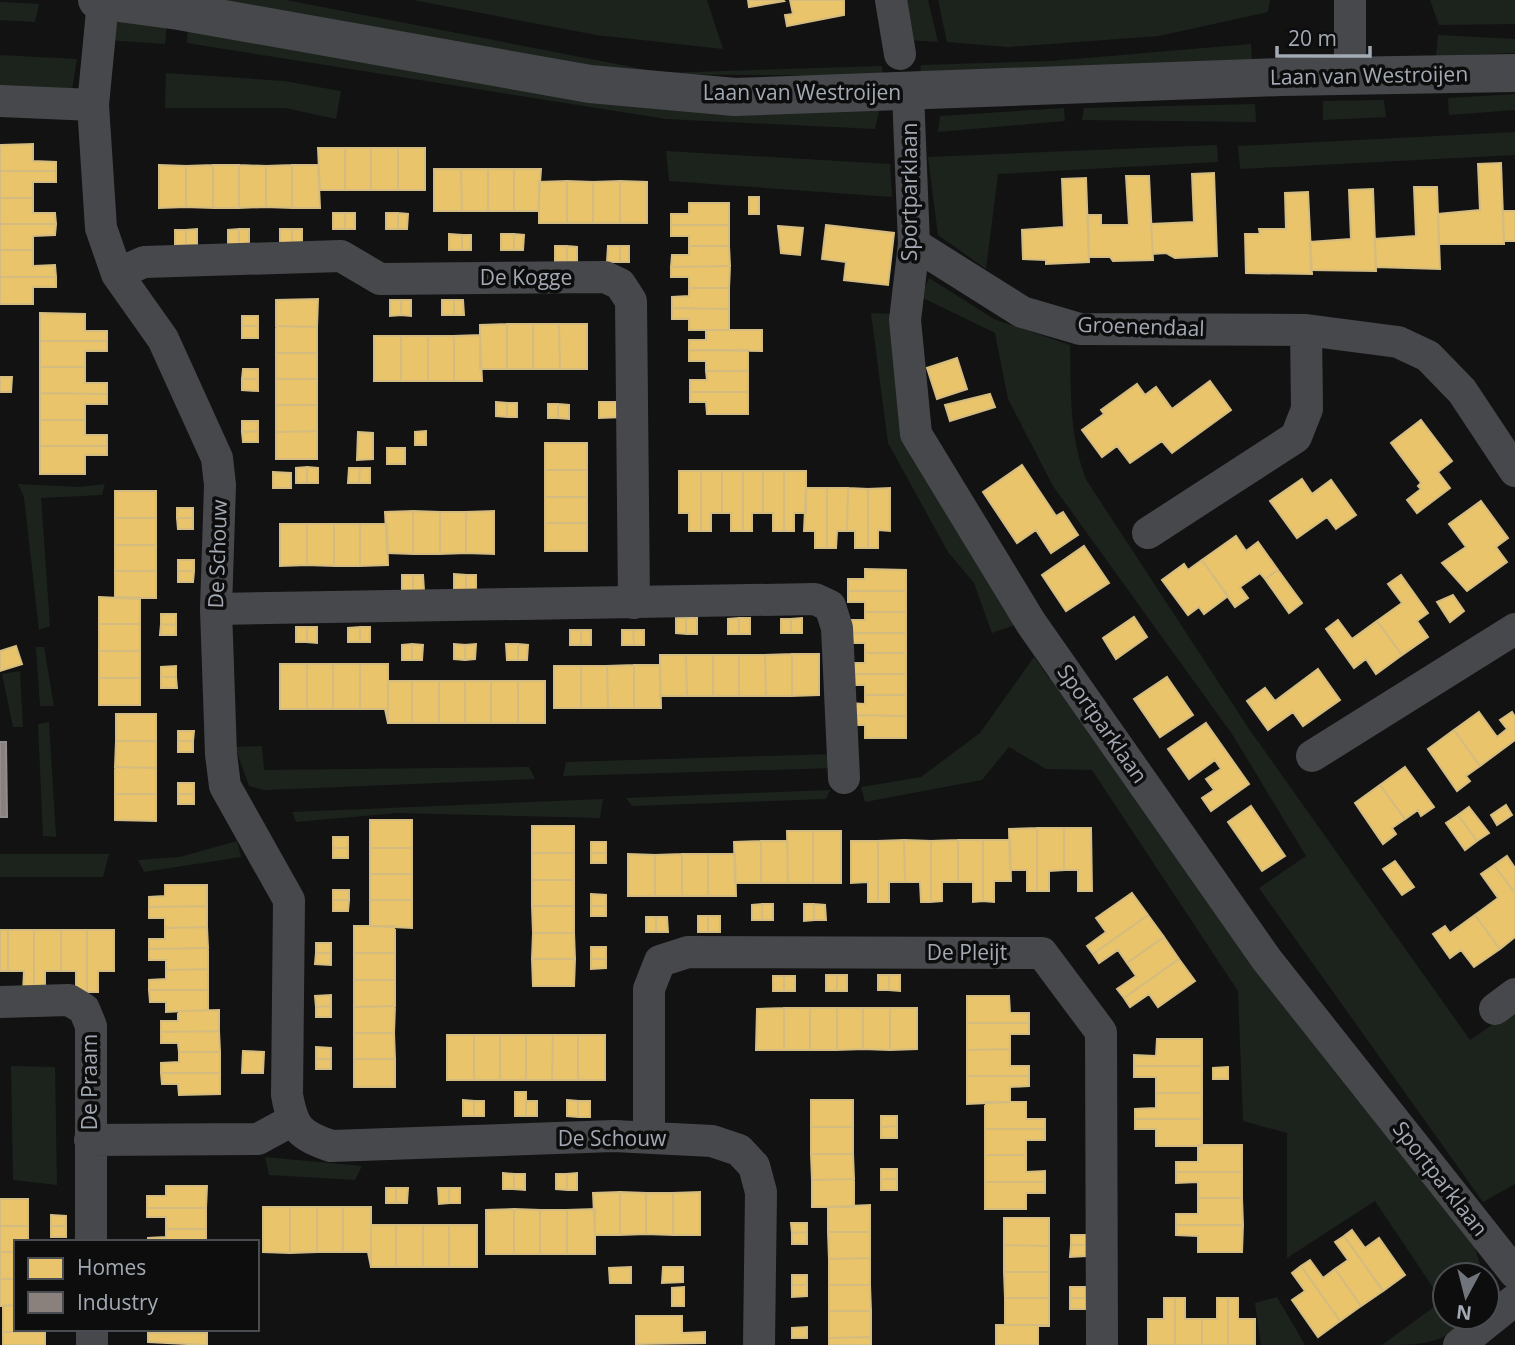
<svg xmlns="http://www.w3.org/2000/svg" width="1515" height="1345" font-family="'Open Sans',sans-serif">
<rect width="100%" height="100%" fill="#121213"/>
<path fill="#1c231d" d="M215 0H286L663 73 882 66 883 76 612 74Z
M413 0H707L723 49 596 35Z
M903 0H928L938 42 908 40Z
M938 0H1270L1268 12 1159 36 1008 47 947 42Z
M1430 0H1515V24L1439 25Z
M0 2 39 4 35 22 0 20Z
M112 13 167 20 165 44 107 40Z
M188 23 880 107 875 129 666 119 187 43Z
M1438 35 1515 39V53L1436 56Z
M1251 44 1252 62 919 79 921 65 1051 61Z
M0 55 77 59 72 90 0 88Z
M166 73 284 81 341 91 336 119 285 108H165Z
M1515 94V110L1449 115 1448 98Z
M1384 100 1386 117 1323 120V101Z
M1255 104 1256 122 1082 120 1084 108Z
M1064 108 1065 121 938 132 940 116Z
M1515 132V155L1240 169 1238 146Z
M1217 145 1218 162 998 174 986 269 938 235 928 157Z
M666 151 890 164 892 197 669 181Z
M929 278 994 319 1070 345C1071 391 1069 438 1087 481L1249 729 1470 1040 1515 1009V1184L1483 1202 1259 888 1306 856 1232 734 1053 486 1008 399 995 333 921 297Z
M871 313 891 314 908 435 1018 624 992 633 974 583 948 552 888 443Z
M18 484 79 487 105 484 102 495 41 498 50 626 39 630 24 497Z
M36 647H44L54 706H40Z
M1059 656 1475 1248 1483 1275H1445V1317H1471C1441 1345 1422 1345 1382 1345L1442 1301 1375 1201 1287 1258V1133L1243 1121 1238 991 1092 770 1046 769 1009 747 982 780 865 802 861 787 921 777 980 733 1034 657 1049 678Z
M20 671 23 727H13L2 674Z
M49 722 56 837 43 836 38 724Z
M262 746 264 770 529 767 535 779 265 790 249 786 235 747Z
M833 754 835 768 563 776 566 762Z
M830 790 826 799 632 806 626 798Z
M603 799 600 818 397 813 296 822 292 812Z
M237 841 241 857 144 872 138 860 180 857Z
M0 854H109L103 877H0Z
M11 1066 55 1067 57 1185 13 1180Z
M265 1157 362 1166 355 1180 269 1175Z
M1277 1297 1305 1345H1261L1255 1303Z"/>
<path fill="#e9c46a" stroke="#d4bc80" stroke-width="2" d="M748 0H783L784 1 749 7Z
M790 0H844V15L787 26 785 15 793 14Z
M33 144V161L56 162V171H0V145Z
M318 148H345V190H320Z
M345 148H371V190H345Z
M371 148H398V190H371Z
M398 148H425V190H398Z
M1501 163 1504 244H1439L1438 214 1480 210 1478 164Z
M159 165 186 166V207L159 208Z
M213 165V208L186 207V166Z
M213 165H239V208H213Z
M239 165 266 166V207L239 208Z
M292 165V208L266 207V166Z
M292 165H318L320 208H292Z
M434 169H461L462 211H434Z
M461 169H488V211H462Z
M488 169H514V211H488Z
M514 169H541L538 211H514Z
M0 171H56V182H33V198H0Z
M1214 173 1217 256 1175 258 1166 253 1153 254 1151 224 1194 222 1192 174Z
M1126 176H1149L1153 260 1113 261 1110 257H1089L1088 215H1101V225H1129Z
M1086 178 1089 262 1046 264V260L1023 259 1022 230 1064 227 1062 179Z
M567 181 593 182V223H567Z
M567 181V223H539V182Z
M620 181V223H593V182Z
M620 181 647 182V223H620Z
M1414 187H1437L1440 269 1376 267 1375 239 1416 236Z
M1373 189 1376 271 1311 270 1310 242 1351 239 1349 190Z
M1308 192 1312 274 1246 273 1245 234H1260L1259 229H1286L1285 193Z
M749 197H759V214H749Z
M0 198H33V213H55L56 224H0Z
M689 203H729V225H671V214H689Z
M1503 211H1515V241H1504Z
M333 213H345V229H333Z
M345 213H355V229H345Z
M386 213H398V229H386Z
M398 213 408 214 407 229H398Z
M0 224H56L55 235 33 236V250H0Z
M671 225H729V246H689V236H671Z
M826 225 894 233 888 285 844 280 846 262 822 259Z
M778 226 803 228 800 255 781 253Z
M197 229V245H186V230Z
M239 229H249V245H239Z
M239 229V245L228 246V230Z
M280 229H292V245H280Z
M292 229H302V245H292Z
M175 230H186V245H175Z
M449 234 462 235V250H449Z
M501 234H514V250H501Z
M514 234 524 235 523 250H514Z
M462 235H471V250H462Z
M555 246H567V262L555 261Z
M567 246 577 247V262H567Z
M608 246H620V262H607Z
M620 246H629V262H620Z
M689 246H729L730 266 671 267 672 255H689Z
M0 250H33V266L55 265 56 277H0Z
M730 266 729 288H689V277H671V267Z
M0 277H56V287H33V304H0Z
M689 288H729V309L672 308V297L689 296Z
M318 299 317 327 276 326V300Z
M390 300H401V315L390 316Z
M401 300H411V316L401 315Z
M442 300H454V315H442Z
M454 300H463L464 315H454Z
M672 308 729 309V330H689V319H672Z
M40 313 85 314V331H107V341H40Z
M242 316H258V326H242Z
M507 324H533V369H507Z
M507 324V369H480V325Z
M533 324H559L560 369H533Z
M559 324H587V369H560Z
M242 326H258V338H242Z
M276 326 317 327V353H276Z
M706 330H762V351L689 350V340H706Z
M480 335 482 381H454V336Z
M374 336H401V381H374Z
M401 336H428V381H401Z
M428 336H454V381H428Z
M40 341H107V351H85V367H40Z
M689 350H748V371H706V361H689Z
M276 353H317V379H276Z
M957 358 967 389 937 399 927 368Z
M40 367H85V383H107V394L40 393Z
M243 369H258V379H242Z
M706 371H748V392H690V380H707Z
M0 377H12L11 392H0Z
M242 379H258V391L242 390Z
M276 379H317V405H276Z
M1210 381 1231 410 1172 453 1162 441 1130 463 1117 446 1102 457 1082 430 1104 414 1101 410 1137 384 1145 395 1156 387 1172 409Z
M690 392H748V414H707L706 402H690Z
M40 393 107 394V404H85V420H40Z
M990 394 995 407 950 421 945 405Z
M496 402 507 403V417L496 416Z
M599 402H624V417L599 418Z
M507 403H517V417H507Z
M548 404H558V418H548Z
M558 404 569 405V419L558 418Z
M276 405H317V431L276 432Z
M40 420H85V435H107V446H40Z
M1421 420 1452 461 1438 472 1450 488 1417 513 1407 500 1421 489 1418 486 1421 483 1391 443Z
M242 421H258V431L242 432Z
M258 431V442H243L242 432Z
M317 431V459H276V432Z
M426 431V445H415V432Z
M358 432 373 433V459L357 460Z
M545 443H587V470H545Z
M40 446H107V455H85V474H40Z
M387 448H405V464H387Z
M1022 465 1056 516 1063 512 1078 535 1051 553 1036 530 1017 543 983 492Z
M307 467 318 468V483H307Z
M307 467V483H296V468Z
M349 468H360L359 483H348Z
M360 468H370V483H359Z
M545 470H587V497H545Z
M679 471H701V531H689V513H679Z
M701 471H722V513H711V531H701Z
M722 471H743V531H731V513H722Z
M743 471H763V513H752V531H743Z
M763 471H784V531H773V513H763Z
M784 471H806V513H794V531H784Z
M273 472 291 473V488H273Z
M1302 479 1312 494 1331 480 1356 515 1336 529 1327 517 1297 538 1270 501Z
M806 488H827V548H815V531H804Z
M827 488H848L847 531H837L836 548H827Z
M848 488 868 489V548H855V531H847Z
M890 488V531L878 530V548H868V489Z
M115 491H156V518H115Z
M545 497H587V523H545Z
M1481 501 1508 538 1496 547 1507 562 1467 591 1442 563 1466 547 1449 524Z
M177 508H193V518H177Z
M413 511 440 512V554H413Z
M413 511V554L387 553 385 512Z
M494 511V554L466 553V512Z
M440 512H466V553L440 554Z
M115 518H156V545H115Z
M177 518H193V529H178Z
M545 523H587V551H545Z
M280 524H307V565L280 566Z
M307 524H334V566L307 565Z
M334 524H360V566H334Z
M360 524H387L388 565 360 566Z
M1236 536 1246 551 1258 542 1278 570 1265 579 1260 573 1240 587 1248 598 1235 607 1202 560Z
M115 545H156V571H115Z
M1084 546 1109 583 1066 611 1042 575Z
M178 560H194V571H178Z
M1202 560 1228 596 1204 614 1199 607 1188 615 1162 580 1184 564 1188 570Z
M865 569 906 570V591H848V579H865Z
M1278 570 1302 603 1289 613 1265 579Z
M115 571H156V598L115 597Z
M178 571H194L193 582H178Z
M454 574 466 575V591H454Z
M402 575H413V591L402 590Z
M413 575H423L424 591H413Z
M466 575H476V591H466Z
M1401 575 1428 613 1417 621 1428 637 1402 655 1377 621 1402 603 1388 584Z
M848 591H906V612H865V602H848Z
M1453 595 1464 611 1450 622 1437 602Z
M99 597 140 599V624H99Z
M865 612H906V633H848V620H865Z
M161 614H176V625L161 624Z
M1134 617 1147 637 1116 659 1103 638Z
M676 618H686V634L676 633Z
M686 618H697V634H686Z
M739 618V634H728V619Z
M739 618H750V634H739Z
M802 618V633H791V619Z
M781 619H791V633H781Z
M1338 620 1352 639 1377 621 1402 655 1376 674 1366 659 1354 668 1326 629Z
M99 624H140V651H99Z
M161 624 176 625V635H160Z
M296 627H307V642H296Z
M307 627H317V643L307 642Z
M360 627H370V642H360Z
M360 627V642H348V628Z
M570 630H581V645H570Z
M581 630H591V645H581Z
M622 630H633L634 645H622Z
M633 630H644V645H634Z
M848 633H906V653H865V643H848Z
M412 644 423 645 422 660H412Z
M412 644V660H402V645Z
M454 644 465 645V660L454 659Z
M476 644 475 659 465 660V645Z
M506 644H518V660H507Z
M518 644 528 645 527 660H518Z
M16 646 22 664 0 671V651Z
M99 651H140V678H99Z
M865 653H906V674H848V663H865Z
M792 654H819V695L792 696Z
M792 654V696H766L765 655Z
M660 655H686L687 696H660Z
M686 655H713V696H687Z
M713 655H739V696H713Z
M739 655H765L766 696H739Z
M280 664H307V709H280Z
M307 664H333V709H307Z
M333 664H360V709H333Z
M360 664H388V723L385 709H360Z
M634 665V708H608L607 666Z
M634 665H660L661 708H634Z
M176 666V677H161V667Z
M554 666H581V708H554Z
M581 666H607L608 708H581Z
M1318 669 1340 700 1303 726 1293 712 1268 730 1247 701 1265 688 1275 701Z
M848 674H906V695H865V685H848Z
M161 677H176L177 688H161Z
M1167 677 1193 715 1160 737 1134 699Z
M99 678H140V705H99Z
M388 681H412V723H388Z
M412 681H439V723H412Z
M439 681H465V723H439Z
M465 681H491V723H465Z
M491 681H518V723H491Z
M518 681H545V723H518Z
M865 695H906V716L848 715V703L865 704Z
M1479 712 1497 737 1507 729 1500 720 1512 712 1515 717V740L1480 766 1454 730Z
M116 714H156V741H116Z
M848 715 906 716V738H865V725H848Z
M1206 723 1249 784 1211 811 1202 798 1214 790 1206 779 1221 769 1215 760 1189 779 1168 749Z
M1454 730 1480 766 1466 776 1470 781 1457 791 1428 749Z
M178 731H194L193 741H178Z
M116 741H156V768L115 767Z
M178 741H193V752H178Z
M115 767 156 768V794H115Z
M1405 767 1434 807 1421 816 1418 810 1405 819 1380 785Z
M178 783H194V794H178Z
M1380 785 1405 819 1392 828 1396 834 1383 844 1355 803Z
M115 794H156V821L115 820Z
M178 794H194V804H178Z
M1506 805 1512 815 1497 825 1491 815Z
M1251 806 1285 856 1262 871 1228 822Z
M1469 807 1489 833 1477 841 1458 815Z
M1458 815 1477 841 1465 850 1446 823Z
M370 820H412V848H370Z
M532 826H574V853H532Z
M1037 828H1064V870L1049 871V891H1037Z
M1037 828V891H1027V870H1010L1009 829Z
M1064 828H1091L1092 891H1078V870H1064Z
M787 831H813V883H788Z
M813 831H841V883H813Z
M333 837H348V848H333Z
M904 840 931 841V902H921L920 882H905Z
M904 840 905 882H889V902H878V841Z
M958 840V882H942V901L931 902V841Z
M958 840H983V901L973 902V882H958Z
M983 840H1010L1011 881H994V902L983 901Z
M761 841H787L788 883H761Z
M761 841V883H735L734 842Z
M851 841H878V902H868V882L851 883Z
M591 842H606V853H591Z
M333 848H348V858H333Z
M370 848H412V874H370Z
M532 853H574V880H532Z
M591 853H606V863H591Z
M628 854 655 855V896H628Z
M682 854V896H655V855Z
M682 854H708V896H682Z
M708 854H735L736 896H708Z
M1507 856 1515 868V893L1494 865Z
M1395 861 1414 887 1402 895 1383 869Z
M1494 865 1515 893V937L1500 949 1475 915 1498 898 1481 874Z
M370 874H412V900H370Z
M532 880H574V906H532Z
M165 885H207V906L149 907V897L165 896Z
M333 890H349V900H333Z
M1132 893 1148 915 1093 954 1087 946 1106 932 1096 918Z
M591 894 606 895V906H591Z
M333 900H349L348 911H333Z
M370 900H412V928L370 926Z
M762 904H773V920H762Z
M762 904V920H752V905Z
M804 904H814V920L804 921Z
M814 904 825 905 826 920H814Z
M207 906V927L165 928V918H149V907Z
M532 906H574V933H533Z
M591 906H606V916H591Z
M1148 915 1164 937 1127 963 1118 950 1099 963 1093 954Z
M1475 915 1500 949 1474 967 1461 950 1450 958 1433 934 1445 926 1450 933Z
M698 916H708V932H698Z
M708 916H720V932H708Z
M646 917H656V932H646Z
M656 917H667L668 932H656Z
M354 926H395V953H354Z
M207 927 208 948 149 949V939H165V928Z
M0 930H8V971H0Z
M8 930H34V992H23L24 971H8Z
M34 930H61V971H45V992H34Z
M61 930H87V992H76V971H61Z
M87 930H114V971H98V992H87Z
M533 933H574L575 959H532Z
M1164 937 1179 959 1124 998 1117 989 1136 976 1127 963Z
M316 943H331V953H316Z
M591 947H606V959H591Z
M208 948V969L166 970V960H149V949Z
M316 953H331V965L315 964Z
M354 953H395V980H354Z
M532 959H575L574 986H533Z
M591 959H606V968L591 969Z
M1179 959 1195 981 1158 1007 1149 994 1130 1007 1124 998Z
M208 969V990H149V980L166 979V970Z
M826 975H837V991H826Z
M837 975H847V991H837Z
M878 975H889V990H878Z
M889 975H900V991L889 990Z
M773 976H784V991H773Z
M784 976H795V991H784Z
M354 980H395V1006L354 1007Z
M149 990H208V1010L166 1012V1002H150Z
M331 995V1006L316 1007 315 996Z
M967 996H1009L1010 1013H1029V1023H967Z
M331 1006V1017H316V1007Z
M395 1006 394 1033H354V1007Z
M784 1008H810V1050H784Z
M784 1008V1050H756L757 1009Z
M810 1008H837V1050H810Z
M837 1008H863V1049L837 1050Z
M863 1008H890V1050L863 1049Z
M890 1008H917V1049L890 1050Z
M219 1010V1031L161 1032V1021H178V1011Z
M967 1023H1029V1034H1010V1049L967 1050Z
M219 1031 220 1052H179L178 1043H161V1032Z
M354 1033H394L395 1059H354Z
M447 1035H474V1080H447Z
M474 1035H500V1080H474Z
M500 1035H526V1080H500Z
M526 1035H553L552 1080H526Z
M553 1035H578V1080H552Z
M578 1035H605V1080H578Z
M1157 1039H1202V1066H1134V1055L1156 1056Z
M316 1047 331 1048V1059H316Z
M1010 1049V1066H1029V1076H967V1050Z
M243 1051 264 1052 263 1073H242Z
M179 1052H220V1073H161V1063L179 1062Z
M316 1059H331V1069H316Z
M354 1059H395V1087H354Z
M1134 1066H1202V1093H1156V1077H1134Z
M1228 1067V1079H1213V1068Z
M161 1073H220V1094L179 1095 178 1084H162Z
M967 1076H1029V1086L1010 1087V1102L967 1104Z
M515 1092H526V1116H515Z
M1156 1093H1202V1119H1135V1109L1156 1108Z
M463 1100 474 1101V1116H463Z
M567 1100 578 1101V1117L567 1116Z
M811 1100H853V1127H811Z
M474 1101H484V1116H474Z
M526 1101H537V1116H526Z
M578 1101H590V1117H578Z
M985 1102H1026V1119H1045V1129H985Z
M881 1116H897V1126L881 1127Z
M1135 1119H1202V1146H1156V1129H1135Z
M897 1126V1138H881V1127Z
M811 1127H853V1154H811Z
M985 1129H1045V1140H1026V1155H985Z
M1198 1145H1242V1172H1176V1162H1198Z
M811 1154H853L854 1179 812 1180Z
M985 1155H1026V1172L1045 1171V1182H985Z
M881 1169H897V1179H881Z
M1176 1172H1242V1198H1198V1182L1176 1183Z
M503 1173 514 1174V1189H503Z
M577 1173V1190H567V1174Z
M514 1174H525V1190L514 1189Z
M556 1174H567V1190L556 1189Z
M854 1179V1207H812V1180Z
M881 1179H897V1190H881Z
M985 1182H1045V1193H1026V1209H985Z
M166 1186H207L206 1208H147V1196H166Z
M386 1188H396V1203H386Z
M396 1188H408L407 1203H396Z
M438 1188H449V1203L439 1204Z
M449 1188H460V1203H449Z
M620 1192 646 1193V1234L620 1235Z
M620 1192V1235H595L593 1193Z
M700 1192V1235H673V1193Z
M646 1193H673V1235L646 1234Z
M1198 1198H1242L1243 1225H1176V1214H1198Z
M0 1199H28V1226H0Z
M870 1205V1232H828V1207Z
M263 1207H290V1253L263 1252Z
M290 1207H317V1252L290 1253Z
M317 1207H343V1252H317Z
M343 1207H371V1267L368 1252H343Z
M147 1208H206V1229H166V1217H147Z
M514 1209 540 1210V1254H514Z
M514 1209V1254H486V1210Z
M595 1209V1254H567V1210Z
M540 1210H567V1254H540Z
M51 1215 66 1216V1226H51Z
M1004 1218H1049V1246L1004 1245Z
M791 1223H807V1232L792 1233Z
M371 1225H396V1267H371Z
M396 1225H423V1267H396Z
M423 1225H449V1267H423Z
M449 1225H477V1267H449Z
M1176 1225H1243L1242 1252H1198V1236L1176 1235Z
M0 1226H28V1242H16V1252H0Z
M51 1226H66V1237H51Z
M166 1229H206V1242H148V1238L166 1237Z
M1352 1230 1365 1248 1379 1238 1405 1275 1383 1291 1344 1236Z
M807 1232V1244H792V1233Z
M828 1232H870V1258L829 1259Z
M1071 1235H1087L1086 1245H1071Z
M1344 1236 1383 1291 1361 1306 1335 1269 1348 1260 1335 1242Z
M1004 1245 1049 1246V1272H1004Z
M1071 1245H1086V1256L1070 1257Z
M0 1252H16V1279H0Z
M870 1258V1285H829V1259Z
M1310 1260 1323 1278 1335 1269 1361 1306 1340 1321 1301 1266Z
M1301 1266 1340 1321 1318 1337 1292 1300 1305 1291 1292 1273Z
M631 1267V1283H610L609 1268Z
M663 1267H683V1282L662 1283Z
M1004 1272H1049V1298H1005Z
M792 1275H807V1285H792Z
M0 1279H16V1305L0 1306Z
M792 1285H807V1296L792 1297Z
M829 1285H870L871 1311H829Z
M684 1287V1306H672V1288Z
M1070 1287H1086V1298H1070Z
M1005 1298H1049V1325H1005Z
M1070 1298H1086V1309H1070Z
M1164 1298H1175V1345H1148V1319H1164Z
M1175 1298H1185V1319H1202V1345H1175Z
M1217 1298H1228V1345H1202V1319H1217Z
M1228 1298H1238V1319H1255V1345H1228Z
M16 1305V1329H45V1332H3V1306Z
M829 1311H871V1337L829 1338Z
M636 1316H682V1333L705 1332V1343L636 1344Z
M996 1325H1049V1326H1038V1345H996Z
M807 1327V1338H792V1328Z
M148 1329H207V1333H148Z
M3 1332H45V1345H3Z
M148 1333H207V1345L148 1342Z
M871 1337V1345H829V1338Z"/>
<path fill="#8a817c" stroke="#928d8d" stroke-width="2" d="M0 742H6L7 817H0Z"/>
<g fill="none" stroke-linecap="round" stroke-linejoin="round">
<path stroke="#47484b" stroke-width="32" d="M891 0 900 54
M103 1 93 105 101 228 117 274 163 339 217 458 220 485 216 609 221 754 225 786 289 900 287 1095C293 1128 299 1135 331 1146L614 1136 712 1141 739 1150 754 1166 761 1192 759 1345
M1350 75V0
M908 93 914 244 905 320 916 434 1031 623 1267 960 1515 1273
M0 101 93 105
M914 244 1022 312 1080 329 1306 330 1398 342 1428 356 1462 391 1515 471
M117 274 144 262 341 256 380 279 605 277 620 284 631 301 634 603
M1148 533 1296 437 1307 409 1306 330
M216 609 815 599 830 606 837 628 844 778
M1312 756 1515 629
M0 1002 69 1000 84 1009 91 1026V1242
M1495 1009 1515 994
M649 1137V989L660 961 688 952 1042 953 1101 1032 1102 1345
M90 1140 258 1139 291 1121
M92 1329V1345
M1459 1345 1515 1300"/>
<path stroke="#47484b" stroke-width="38" d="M97 0 179 11 590 84 735 97 1281 77 1515 73"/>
</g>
<g text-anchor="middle" stroke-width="7" stroke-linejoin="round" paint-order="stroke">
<g font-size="21" fill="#a3aab4" stroke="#0d0d0e">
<text transform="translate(1369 76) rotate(-1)" y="7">Laan van Westroijen</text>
<text x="802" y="100">Laan van Westroijen</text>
<text transform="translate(910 192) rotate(-90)" y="7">Sportparklaan</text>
<text x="526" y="285">De Kogge</text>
<text transform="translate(1141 327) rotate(2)" y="7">Groenendaal</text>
<text transform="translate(218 554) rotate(-88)" y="7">De Schouw</text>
<text transform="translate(1102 724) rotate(55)" y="7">Sportparklaan</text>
<text x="967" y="960">De Pleijt</text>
<text transform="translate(90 1082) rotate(-90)" y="7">De Praam</text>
<text x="612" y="1146">De Schouw</text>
<text transform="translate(1440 1179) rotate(52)" y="7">Sportparklaan</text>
</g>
</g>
<rect x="14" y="1240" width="245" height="91" fill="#0d0d0e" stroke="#494c50" stroke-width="2"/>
<rect x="28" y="1258" width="35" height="21" fill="#e9c46a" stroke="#494c50" stroke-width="2"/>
<text x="77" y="1275" font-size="21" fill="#a3aab4">Homes</text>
<rect x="28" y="1292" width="35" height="21" fill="#8a817c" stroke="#494c50" stroke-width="2"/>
<text x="77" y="1310" font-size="21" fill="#a3aab4">Industry</text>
<g transform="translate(1466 1296) rotate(187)"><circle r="33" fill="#0d0d0e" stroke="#494c50" stroke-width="2"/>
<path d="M0-5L12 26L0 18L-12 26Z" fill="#70757c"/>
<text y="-10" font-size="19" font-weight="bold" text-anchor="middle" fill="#a3aab4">N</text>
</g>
<path d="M1277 46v10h93v-10" fill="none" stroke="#a3aab4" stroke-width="3.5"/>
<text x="1288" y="46" font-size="21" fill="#a3aab4" stroke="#0d0d0e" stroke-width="5" paint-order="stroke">20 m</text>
</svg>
